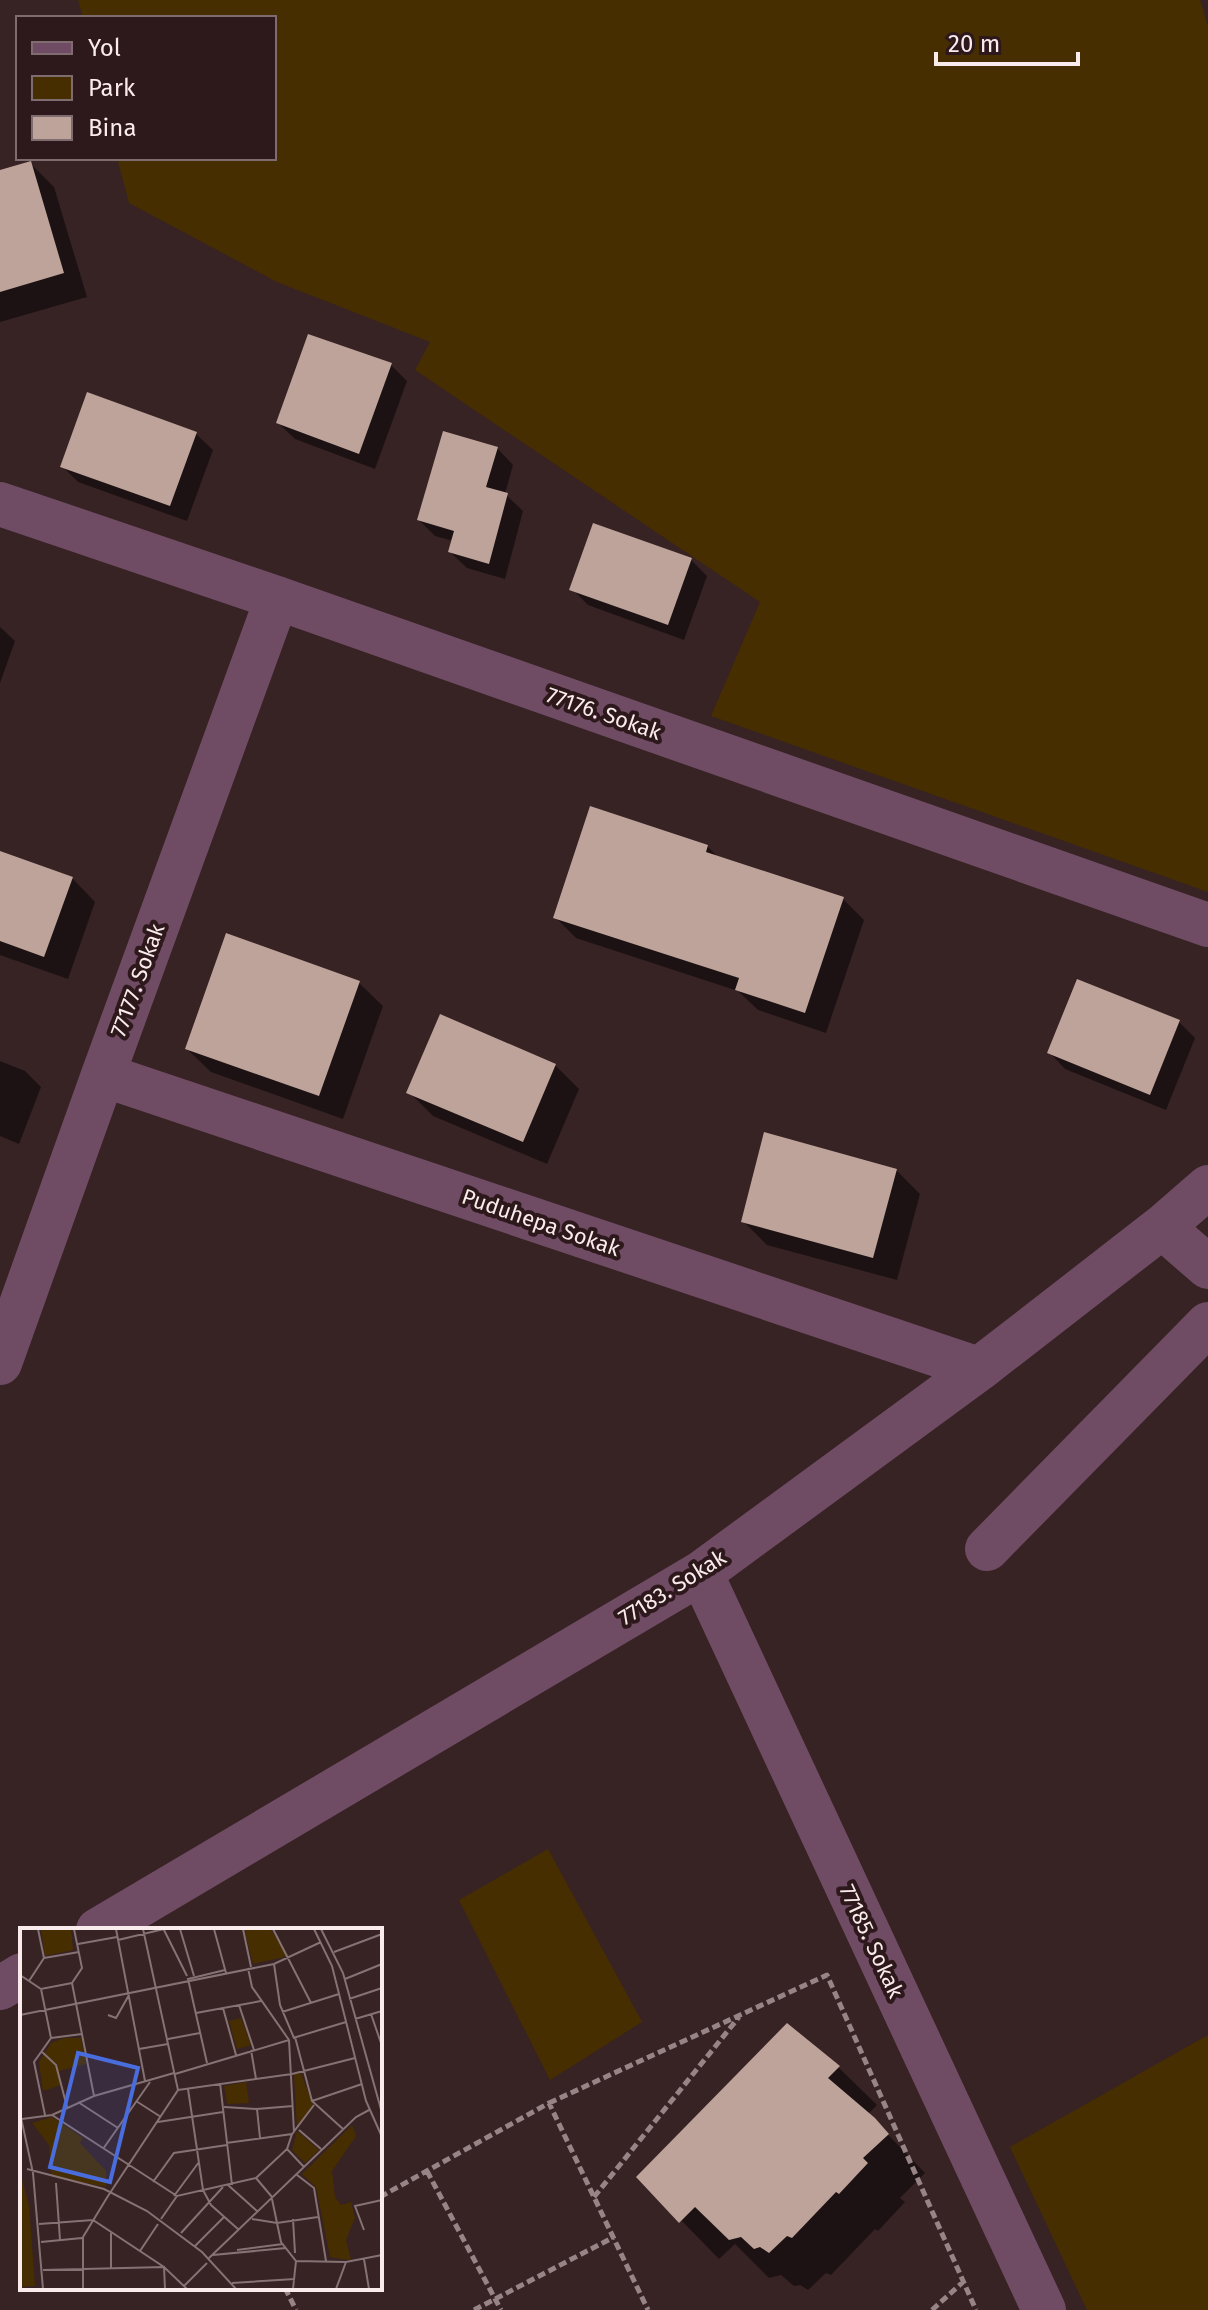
<svg xmlns="http://www.w3.org/2000/svg" width="1208" height="2310" font-family="'Fira Sans',sans-serif">
<rect width="100%" height="100%" fill="#372224"/>
<path fill="#472e00" d="M78 0H1200L1208 26V892L711 716 760 602 415 370 430 342 277 282 129 203 117 158H274V18H83Z
M548 1849 642 2022 550 2080 459 1900Z
M1208 2035V2310H1087L1010 2147Z"/>
<path fill="#0007" d="M30 163 54 187 87 297 0 322V172Z
M391 365 407 381 375 469 295 439 278 423Z
M88 395 196 434 213 450 187 521 78 482 62 466Z
M497 448 513 465 505 494 523 511 505 579 467 568 450 552 453 541 435 536 419 520Z
M691 560 707 576 684 640 588 605 572 589Z
M0 627 15 641 0 683Z
M707 846 719 858 843 899 864 920 826 1033 758 1010 738 991 576 938 555 917Z
M0 854 72 878 95 902 68 979 0 955Z
M359 983 383 1006 343 1119 211 1072 187 1049Z
M1179 1022 1195 1038 1166 1110 1065 1069 1049 1052Z
M0 1061 25 1071 41 1087 19 1144 0 1136Z
M555 1065 579 1089 547 1164 433 1116 409 1092Z
M896 1170 920 1194 897 1280 767 1245 743 1221Z
M838 2067 877 2105 868 2114 925 2173 900 2198 905 2202 878 2231 875 2229 831 2275 826 2273 808 2290 800 2285 794 2286 781 2275 769 2278 735 2244 719 2259 639 2177Z"/>
<path fill="#bda399" d="M31 161 64 273 0 292V170Z
M308 334 392 363 359 454 276 423Z
M87 392 197 432 170 506 60 467Z
M443 431 498 447 486 487 508 493 489 564 448 552 454 531 417 520Z
M593 523 692 558 668 625 569 590Z
M590 806 708 845 706 852 844 897 805 1013 735 990 739 978 553 918Z
M0 851 73 877 44 957 0 941Z
M226 933 360 981 319 1096 185 1049Z
M1077 979 1180 1020 1150 1095 1047 1053Z
M440 1014 556 1064 523 1142 406 1093Z
M764 1132 897 1169 873 1258 741 1222Z
M787 2023 840 2066 828 2078 875 2118 889 2134 863 2158 868 2163 839 2194 836 2192 792 2238 787 2236 769 2253 760 2247 754 2249 741 2237 729 2240 695 2207 679 2223 636 2177Z"/>
<g fill="none" stroke-linecap="round" stroke-linejoin="round">
<path stroke="#968486" stroke-width="5" stroke-dasharray="8 4" stroke-linecap="butt" d="M549 2103 827 1975 976 2310
M427 2171 501 2310
M380 2197 549 2103 648 2310
M594 2197 739 2017
M285 2288 296 2310
M474 2310 614 2237
M932 2310 963 2282"/>
<path stroke="#6f4c63" stroke-width="44" d="M0 504 277 598 1208 925
M103 1075 979 1369
M1162 1227 1208 1267
M0 1363 103 1075 277 598
M987 1549 1208 1324
M701 1573 1044 2310
M98 1930 701 1573 979 1369 1162 1227 1208 1187
M0 1988 22 1975"/>
</g>
<g text-anchor="middle" stroke-width="8" stroke-linejoin="round" paint-order="stroke">
<g font-size="22" fill="#faebec" stroke="#2d181b">
<text transform="translate(604 713) rotate(19)" y="8">77176. Sokak</text>
<text transform="translate(137 980) rotate(-70)" y="8">77177. Sokak</text>
<text transform="translate(541 1222) rotate(19)" y="8">Puduhepa Sokak</text>
<text transform="translate(672 1587) rotate(-32)" y="8">77183. Sokak</text>
<text transform="translate(872 1941) rotate(65)" y="8">77185. Sokak</text>
</g>
</g>
<g transform="translate(20 1928)">
<rect width="362" height="362" fill="#372224"/>
<path d="M21 1H51L53 22 25 28ZM224 1H250L269 28 233 36ZM221 90 231 117 217 121 209 93ZM44 110H61L66 136 39 143 41 157 23 163 19 134 31 115ZM281 145 293 177 277 200 274 146ZM226 154 229 175 207 176 204 158ZM32 189 63 210 60 215 86 243V259L31 248 29 217 12 195ZM332 197 336 208 312 243 315 269 321 277 331 274 335 290 326 312 331 332 322 331 310 329 296 259 282 246ZM277 203 299 222 285 235 272 222ZM0 244 9 277 15 358 0 359Z" fill="#472e00"/>
<path fill="none" stroke="#857274" stroke-width="2" d="M18 1 24 30M54 1 62 40 52 55 74 168M96 1 125 153M160 1 174 48M194 1 206 45M223 1 231 39M253 1 291 75M294 1 312 38 346 173 362 209M301 1 323 45 362 185M144 2 167 48M98 12 144 1M58 16 97 9M314 24 362 6M24 30 59 24M254 36 260 77 274 110M228 40 232 59 269 112 274 204M0 47 21 61 52 55M325 51 362 36M9 53 24 30M21 61 31 110 14 134 25 187M329 71 362 60M219 77 234 122M203 80 216 127M262 84 319 66M176 85 241 73M351 86 362 118M0 87 254 36 301 14M88 87 96 90 109 67M335 91 362 83M275 109 292 173 323 201M31 110 62 106M273 110 326 94M148 111 180 105M119 121 148 116M231 122 236 151M21 123 36 137 47 179M187 135 168 51 205 42M155 146 269 112M200 155 212 257M168 161 183 262 191 277 219 302M158 162 272 146 335 130M116 173 141 189M292 173 342 156M58 174 98 200M204 179 237 181M0 185 13 245 23 361M32 187 157 268 236 250 267 221 272 206M2 191 32 187 74 168 154 145M138 194 203 184M279 202 301 221M240 210 237 181 273 178M206 215 272 206 294 177M83 221 130 154M267 221 284 239M7 241 84 261 127 283 182 324 216 361M277 247 294 260 306 333M236 250 252 269M133 254 154 225 207 217M36 255 40 312M208 257 238 284M88 268 158 162 123 1M154 268 179 234M252 271 261 314 276 333 326 334 362 327M141 291 157 268M232 291 257 295 298 289M273 291 275 325M19 296 73 292 144 339 167 361M344 302 335 278 362 272M91 305V340M161 305 203 259M21 314 62 310M175 318 204 289M217 322 263 316M120 323 138 296M193 327 266 320M189 330 336 189 349 182M344 331 349 361M23 342 144 339 145 361M212 355 275 351M164 358 187 335M63 361V309L88 268M273 361 276 333M316 361 326 334"/>
<path fill="#496ddc" fill-opacity="0.15" stroke="#496ddc" stroke-width="4" d="M58 125 118 140 90 254 30 239Z"/>
<rect width="362" height="362" fill="none" stroke="#faebec" stroke-width="4"/>
</g>
<rect x="16" y="16" width="260" height="144" fill="#2d181b" stroke="#7f6c6f" stroke-width="2"/>
<rect x="32" y="42" width="40" height="12" fill="#6f4c63" stroke="#7f6c6f" stroke-width="2"/>
<text x="88" y="56" font-size="24" fill="#faebec">Yol</text>
<rect x="32" y="76" width="40" height="24" fill="#472e00" stroke="#7f6c6f" stroke-width="2"/>
<text x="88" y="96" font-size="24" fill="#faebec">Park</text>
<rect x="32" y="116" width="40" height="24" fill="#bda399" stroke="#7f6c6f" stroke-width="2"/>
<text x="88" y="136" font-size="24" fill="#faebec">Bina</text>
<path d="M936 52v12h142v-12" fill="none" stroke="#faebec" stroke-width="4"/>
<text x="948" y="52" font-size="24" fill="#faebec" stroke="#2d181b" stroke-width="6" paint-order="stroke">20 m</text>
</svg>
